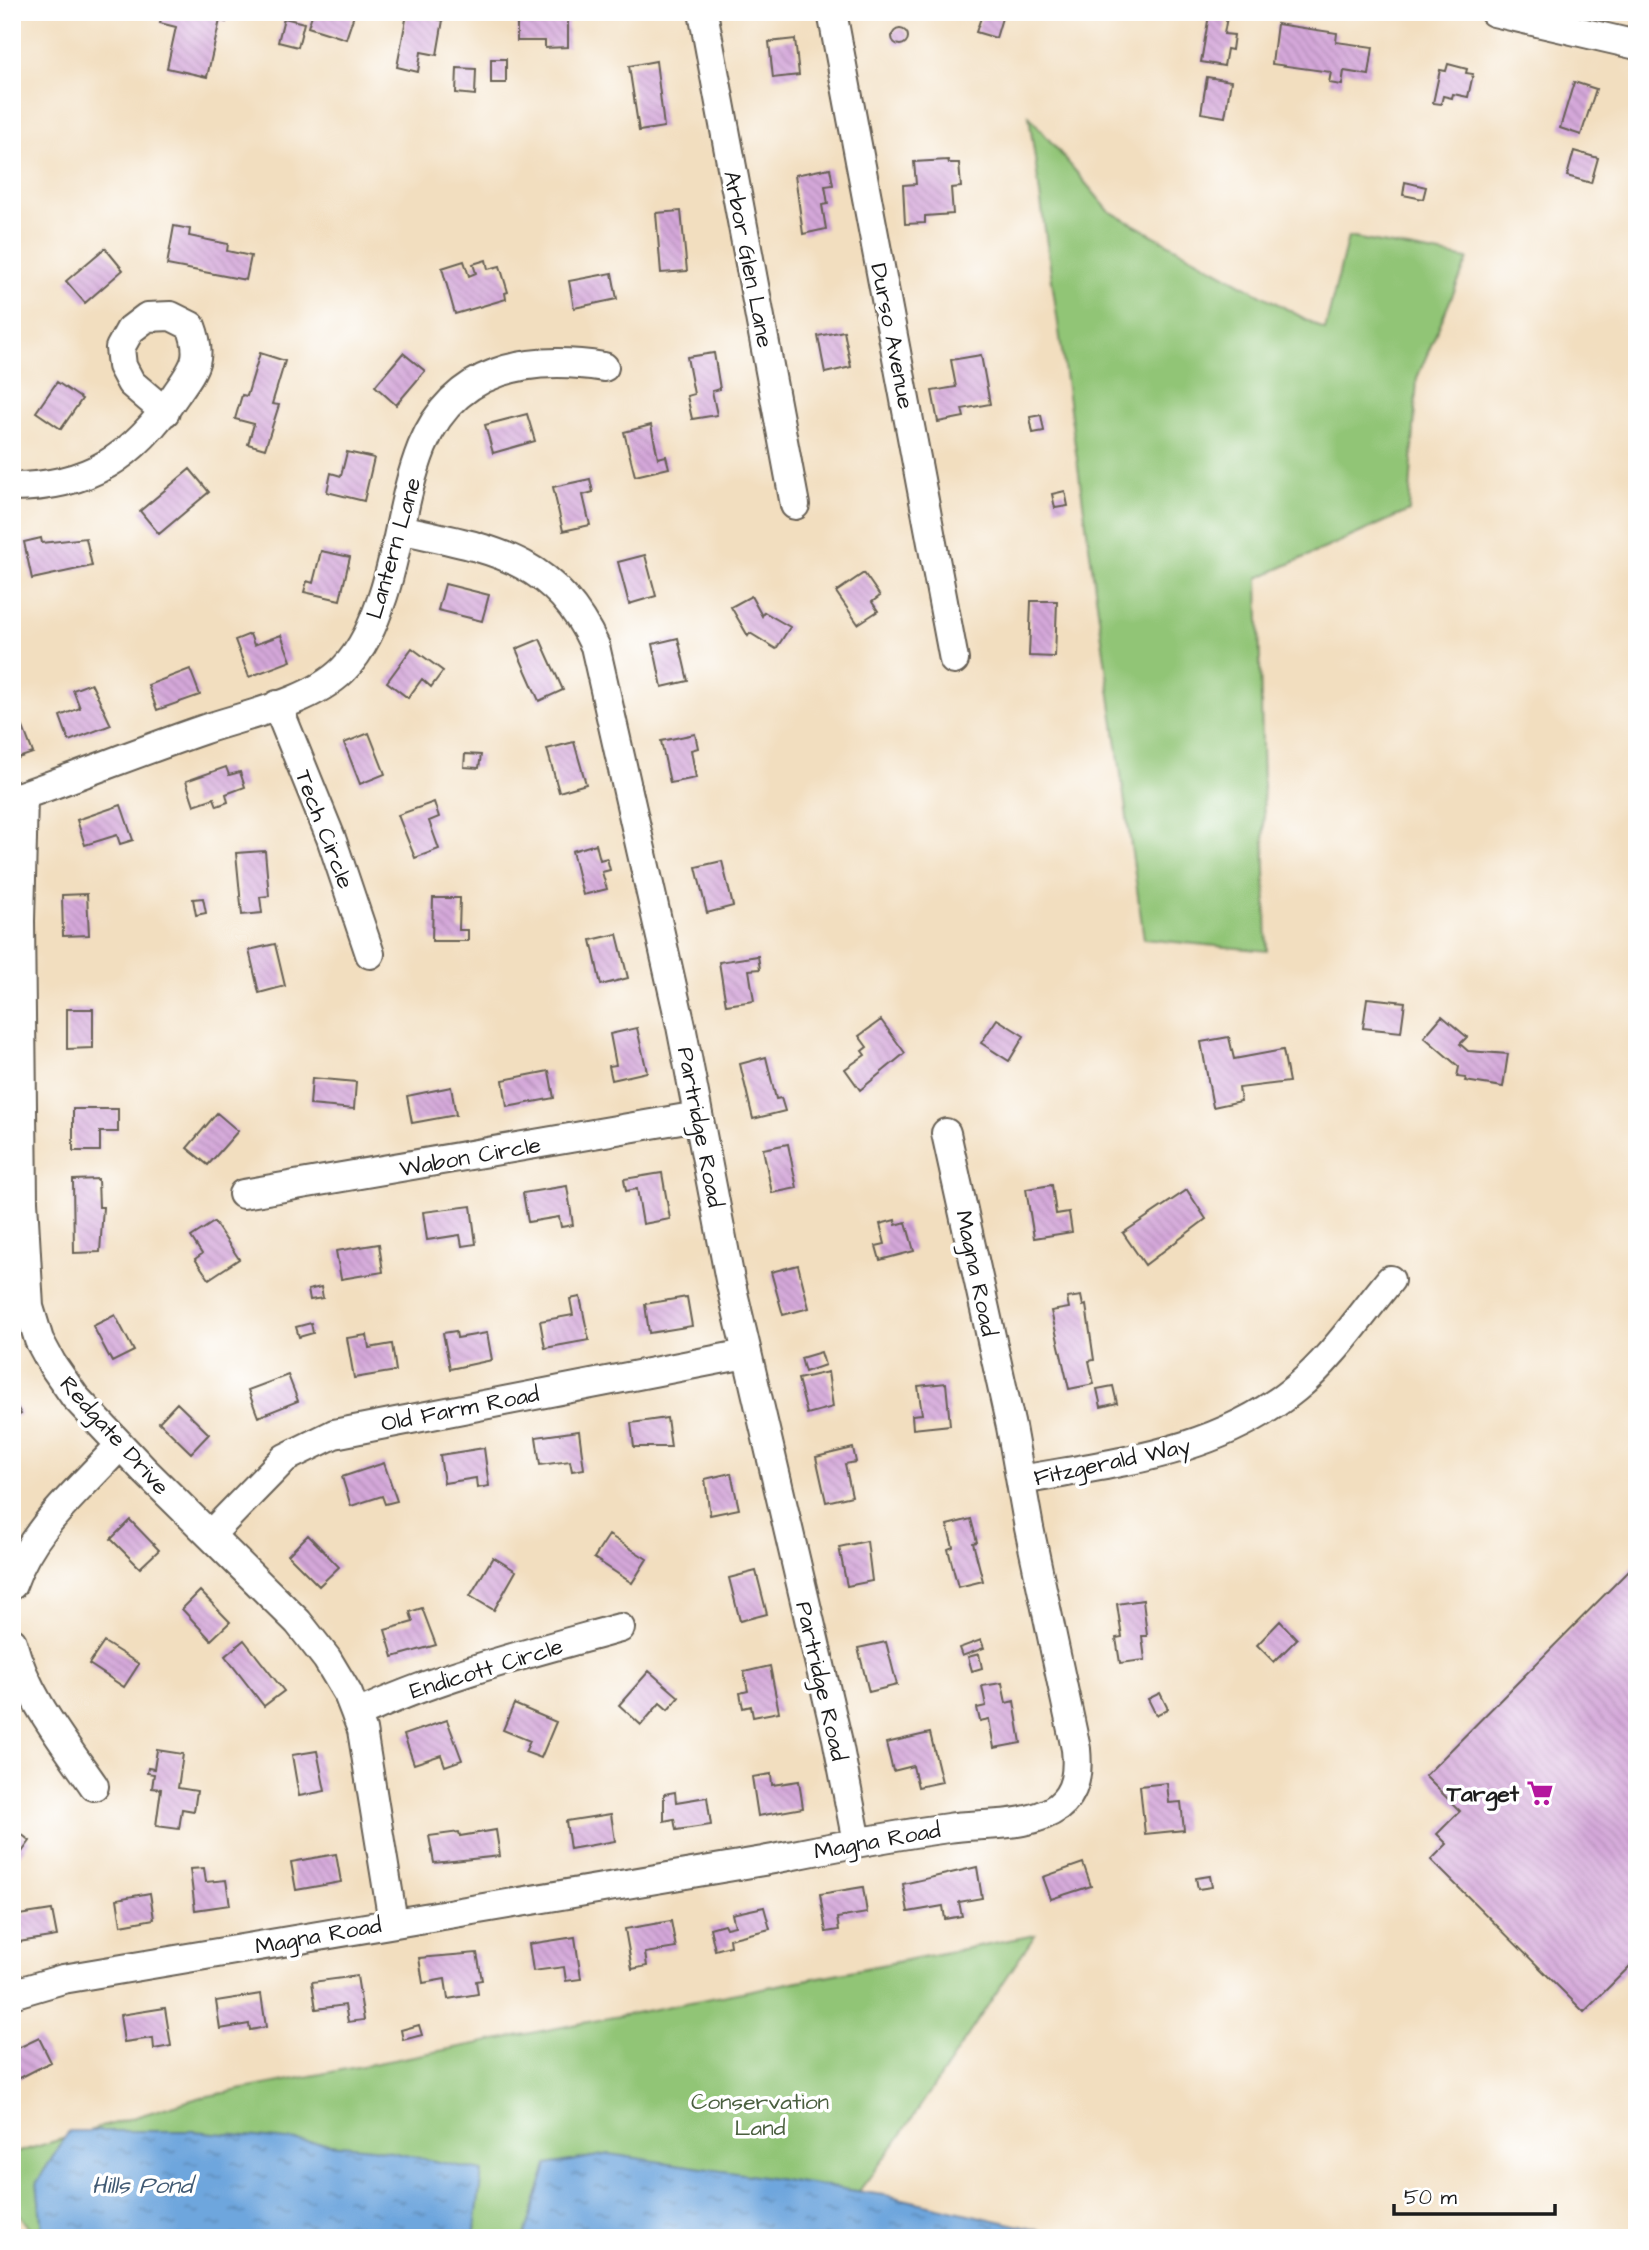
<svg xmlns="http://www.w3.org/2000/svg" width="1649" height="2250" font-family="'Architects Daughter',sans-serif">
<defs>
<pattern id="water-ripples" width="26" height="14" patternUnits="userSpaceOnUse" patternTransform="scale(1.75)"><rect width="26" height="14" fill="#6ea6dd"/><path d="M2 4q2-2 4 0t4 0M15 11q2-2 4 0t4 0" fill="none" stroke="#5a86b2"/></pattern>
<pattern id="building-back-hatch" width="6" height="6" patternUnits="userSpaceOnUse" patternTransform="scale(1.75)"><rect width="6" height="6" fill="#d4a7d9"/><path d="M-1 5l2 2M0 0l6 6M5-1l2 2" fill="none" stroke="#b58fba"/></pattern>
</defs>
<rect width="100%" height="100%" fill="#fff"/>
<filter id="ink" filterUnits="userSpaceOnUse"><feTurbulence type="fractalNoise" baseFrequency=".0143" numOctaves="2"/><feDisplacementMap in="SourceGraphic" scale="14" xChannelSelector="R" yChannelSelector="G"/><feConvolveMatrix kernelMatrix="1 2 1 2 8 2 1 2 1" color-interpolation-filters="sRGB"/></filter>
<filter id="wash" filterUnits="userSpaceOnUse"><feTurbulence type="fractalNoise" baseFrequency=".00686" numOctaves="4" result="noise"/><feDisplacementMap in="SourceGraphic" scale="28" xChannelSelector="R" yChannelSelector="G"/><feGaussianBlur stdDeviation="1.57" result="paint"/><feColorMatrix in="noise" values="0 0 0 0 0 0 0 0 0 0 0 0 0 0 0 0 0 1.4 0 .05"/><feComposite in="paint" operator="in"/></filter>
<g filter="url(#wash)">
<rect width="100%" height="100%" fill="#f2debf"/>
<path fill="#91c576" stroke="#567049" stroke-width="2" d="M1029 116 1109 211 1325 330 1348 237 1468 259 1417 378 1409 511 1258 578 1267 951 1144 939Z
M1035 1935 895 2144 849 2204 901 2238H36L12 2205V2154L198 2098Z"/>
<path fill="url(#water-ripples)" stroke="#45617c" stroke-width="2" d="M69 2131H194L372 2148 482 2171 474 2238H46L42 2231 37 2182Z
M609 2154 890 2196 1073 2238H524L547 2165Z"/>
<g id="blocks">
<path fill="url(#building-back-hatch)" d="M163 12H228L226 22 220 20 207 77 167 68 176 27 160 23Z
M313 12H355L346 39 308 27Z
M871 12H892L893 14 871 16Z
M983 12 1002 18 996 38 976 32Z
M407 14 443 20 437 55 421 52 418 72 397 67Z
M1209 15 1227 17 1224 34 1234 35 1232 50 1227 49 1224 66 1201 62Z
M532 16H568V47L545 48V41H517V23L532 22Z
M284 18 304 23 298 47 278 42Z
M1277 24 1337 33 1336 42 1373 47 1369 75 1344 71 1342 85 1329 83 1331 72 1272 64Z
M892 37a8 8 0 1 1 16 0a8 8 0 1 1-16 0Z
M795 39 799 75 773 78 769 42Z
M491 59H506V83H491Z
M656 61 664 127 639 131 629 66Z
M1448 64 1467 69 1466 73 1473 74 1468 97 1453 94 1452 98 1443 96 1441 104 1433 103 1440 70 1446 71Z
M457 68 476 69 475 95 456 93Z
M1207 77 1231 81 1225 117 1201 113Z
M1574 82 1596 89 1581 135 1560 128Z
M1574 151 1598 158 1591 183 1567 176Z
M948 160 949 163H959L961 187 951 188 953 214 925 216V223L905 224 903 185 916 184 914 162Z
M830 168 833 185 825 186 828 204 822 205 826 229 803 234 795 175Z
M1405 182 1426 187 1423 199 1403 195Z
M681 211 687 271 661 273 656 213Z
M174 226 190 229 189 236 228 244 227 251 251 256 246 280 167 265Z
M105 248 123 270 85 303 66 281Z
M486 260 488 269 500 266 508 292 505 293 506 299 455 314 442 268 464 261 469 276 476 273 473 264Z
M612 273 617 299 574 308 569 281Z
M844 331 851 367 825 373 818 336Z
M260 353 285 361 272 404 279 405 265 449 248 444 254 424 235 419 242 395 247 396Z
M403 353 425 371 396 405 375 386Z
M714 353 720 389 712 391 717 415 692 419 687 396 694 394 687 357Z
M981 355 990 404 962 409 964 417 938 422 932 391 956 387 951 360Z
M57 382 82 399 61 429 36 412Z
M527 414 535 441 493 453 485 425Z
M1041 415 1044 431 1033 433 1030 417Z
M651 425 658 458 666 456 669 468 635 476 624 432Z
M347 452 374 458 364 501 327 492 331 473 341 476Z
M190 469 209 492 159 534 140 511Z
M590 479 593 492 583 495 590 525 563 531 553 487Z
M1065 491 1068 506 1055 508 1052 494Z
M41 538 42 543 86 538 92 566 32 579 24 542Z
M321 551 350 557 340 600 304 592 307 581 313 583Z
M645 555 656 596 629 604 618 562Z
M864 573 880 596 872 602 878 611 858 624 836 592Z
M445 584 489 595 482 621 438 610Z
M751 596 762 616 764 612 790 627 776 649 750 633 748 636 731 607Z
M1031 601H1057L1055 657 1029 656Z
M250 634 254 645 281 635 291 661 249 677 235 640Z
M678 638 688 681 662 687 653 644Z
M540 639 563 690 539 701 516 649Z
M412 648 443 671 431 687 422 679 408 698 387 682Z
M190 669 200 695 157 710 148 685Z
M91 683 111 725 69 741 60 716 80 708 73 690Z
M23 727 33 753 12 760V731Z
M369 733 385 774 360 784 344 743Z
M695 734 698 748 691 750 696 778 670 783 661 741Z
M574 742 586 784 559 792 547 749Z
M465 754 481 755 479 768 464 767Z
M226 767 229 775 240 772 245 787 226 794 228 802 217 806 214 798 194 805 186 781Z
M434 802 439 817 429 821 439 849 415 858 398 815Z
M121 805 133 840 120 844 117 835 85 845 77 820Z
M596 844 600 860 607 858 610 870 602 872 607 889 583 895 572 851Z
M265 851 269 896 260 897 262 913 242 915 236 853Z
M722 861 733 906 707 913 696 867Z
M87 894 89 935 63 936 62 895Z
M203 898 206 913 196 915 193 899Z
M433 898H460L459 930H468V941H432Z
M617 934 628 978 601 985 591 940Z
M275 944 285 986 259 993 249 950Z
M758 956 760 969 749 970 754 1001 726 1005 719 962Z
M1367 998 1405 1002 1401 1032 1363 1028Z
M67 1009H93V1048L67 1049Z
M1442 1016 1467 1037 1460 1044 1468 1051 1508 1054 1503 1087 1465 1081 1466 1078 1457 1077 1459 1067 1424 1037Z
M997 1019 1024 1036 1009 1061 981 1043Z
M881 1020 905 1053 860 1090 845 1069 865 1055 862 1051 867 1047 859 1036Z
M637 1028 647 1072 612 1080 609 1066 616 1065 610 1034Z
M1229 1037 1234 1059 1283 1050 1289 1082 1239 1088 1241 1101 1213 1107 1201 1042Z
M766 1057 776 1099 781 1098 785 1111 753 1119 740 1064Z
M549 1071 554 1098 507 1107 503 1080Z
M312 1078 356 1082 354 1109 310 1105Z
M451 1087 456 1115 412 1123 407 1096Z
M73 1109H118V1132H100V1151H73Z
M217 1113 238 1131 208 1165 187 1148Z
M788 1144 797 1188 772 1193 763 1149Z
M662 1173 670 1219 643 1224 637 1189 626 1191 624 1179Z
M98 1179 99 1207H103L100 1252 74 1253 73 1180Z
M1052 1185 1056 1214 1069 1212 1072 1232 1034 1238 1026 1189Z
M567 1186 573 1225 561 1227 559 1217 528 1222 523 1193Z
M1187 1190 1206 1219 1145 1265 1123 1233Z
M471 1206 476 1244 462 1246 460 1235 427 1240 423 1212Z
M895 1220 896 1225 906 1222 914 1251 880 1260 876 1246 885 1244 880 1224Z
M214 1222 239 1259 209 1279 195 1259 202 1254 191 1237Z
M379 1244 383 1272 341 1279 336 1251Z
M798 1265 809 1308 783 1315 771 1272Z
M321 1287 323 1298 310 1300 308 1290Z
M1081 1296 1083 1306 1086 1305 1094 1360 1089 1361 1094 1384 1069 1389 1051 1311 1069 1308 1067 1298Z
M580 1297 589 1340 545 1348 540 1321 573 1315 570 1299Z
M687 1297 692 1326 649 1333 645 1304Z
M115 1315 134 1351 112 1362 93 1326Z
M311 1323 313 1333 299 1337 296 1327Z
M456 1331 457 1338 487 1333 492 1360 450 1369 443 1333Z
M367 1335 369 1348 392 1344 396 1371 354 1378 347 1338Z
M821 1352 825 1365 805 1372 801 1358Z
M828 1372 833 1407 807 1414 798 1379Z
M288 1375 298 1401 258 1417 248 1390Z
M946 1383 950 1425 913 1429 912 1415 922 1414 918 1386Z
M1113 1386 1117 1403 1101 1407 1097 1389Z
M12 1398 21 1414 12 1419Z
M177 1403 209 1434 191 1453 159 1422Z
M667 1418 671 1447H634L631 1423Z
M579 1431 584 1469 572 1471 570 1461 540 1465 536 1437Z
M484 1448 489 1486 477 1488 476 1478 444 1483 440 1455Z
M853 1448 856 1462 845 1464 852 1496 826 1502 816 1457Z
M384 1463 397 1501 385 1504 382 1496 351 1506 342 1477Z
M731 1473 739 1509 710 1515 705 1479Z
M971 1519 977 1542 973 1543 983 1581 958 1587 948 1549 953 1547 947 1525Z
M130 1520 159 1550 140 1568 111 1539Z
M308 1535 339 1567 319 1586 288 1555Z
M609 1535 647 1559 632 1583 594 1558Z
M867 1541 872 1581 847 1586 839 1547Z
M493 1557 516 1571 494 1610 470 1596Z
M1637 1562V1959L1584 2012 1431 1860 1447 1844 1437 1834 1460 1811 1425 1776Z
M756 1571 767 1614 740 1621 729 1578Z
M200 1591 230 1622 211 1640 182 1609Z
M1143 1600 1147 1636H1142L1145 1660 1120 1663 1116 1638 1122 1637 1117 1604Z
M422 1608 436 1645 393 1657 385 1630 413 1622 410 1612Z
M1280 1621 1297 1639 1274 1662 1257 1645Z
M244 1640 284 1691 264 1706 225 1656Z
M981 1640 984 1648 962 1656 959 1648Z
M104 1642 139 1664 124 1687 89 1664Z
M886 1642 897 1685 869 1692 858 1648Z
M979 1654 982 1668 972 1671 968 1657Z
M770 1666 779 1712 753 1717 751 1706 743 1708 740 1693 748 1691 744 1672Z
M649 1671 679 1697 668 1710 660 1703 641 1725 619 1705Z
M1002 1683 1006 1703 1014 1701 1021 1743 994 1748 989 1719 980 1721 977 1708 986 1706 982 1686Z
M1160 1693 1168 1709 1156 1715 1148 1699Z
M514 1704 556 1722 541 1758 525 1752 530 1741 503 1730Z
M447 1720 462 1760 445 1766 441 1755 414 1764 404 1735Z
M930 1733 942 1782 918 1787 913 1766 893 1771 886 1743Z
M157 1750 183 1754 178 1788 197 1791 194 1811 182 1809 179 1829 156 1826 161 1789 152 1788 154 1774 147 1773 148 1768 154 1769Z
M317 1751 325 1791 299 1796 292 1755Z
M771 1774 772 1785 799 1781 803 1808 758 1816 752 1777Z
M1167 1783 1169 1803 1181 1802 1184 1830 1145 1834 1140 1786Z
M675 1792 676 1802 707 1797 711 1825 676 1830 674 1819 664 1821V1794Z
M611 1814 615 1841 570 1849 566 1821Z
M12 1819 16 1822 12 1827 30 1841 19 1856 12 1850Z
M496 1830 500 1856 434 1863 429 1836 459 1832 460 1836Z
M336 1854 341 1882 296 1890 291 1862Z
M1083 1863 1091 1886 1051 1899 1043 1877Z
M977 1867 982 1898 959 1902 962 1916 945 1919 943 1906 908 1912 903 1884Z
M204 1868 206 1882 226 1880 230 1905 195 1910 190 1869Z
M1210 1876 1212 1887 1198 1889 1196 1878Z
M863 1887 867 1913 837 1918 839 1930 826 1932 820 1894Z
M150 1893 154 1919 121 1925 117 1899Z
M764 1907 770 1929 729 1939 730 1946 715 1950 710 1928 724 1924 726 1928 735 1926 732 1914Z
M52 1910 57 1936 12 1943V1916Z
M671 1921 676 1948 645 1953 647 1966 632 1969 625 1929Z
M575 1937 581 1979 566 1981 564 1967 533 1971 529 1944Z
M477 1953 482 1980 476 1981 478 1994 448 1999 445 1979 423 1983 419 1958Z
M357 1976 364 2020 348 2022 345 2005 316 2009 312 1982Z
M261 1994 266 2027 250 2030 249 2024 220 2029 216 2001Z
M165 2008 171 2046 154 2049 153 2038 124 2042 120 2015Z
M419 2025 422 2035 403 2040 401 2030Z
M39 2038 51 2062 12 2082V2051Z"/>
</g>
</g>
<g filter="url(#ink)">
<use href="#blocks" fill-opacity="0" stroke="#676055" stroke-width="2"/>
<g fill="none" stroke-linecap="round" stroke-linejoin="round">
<g stroke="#676055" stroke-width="32">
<path id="minor" d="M703 12 795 505
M832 12 954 660
M1494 12 1637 45
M12 487C89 487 135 456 176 394 195 367 203 358 191 326L171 316 147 317 130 330 120 348 122 366 131 383 165 412
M400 529C489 549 553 555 595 646L681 1026 730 1280 837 1738 857 1842
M277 705 331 838 370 954
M23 796 20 921 23 1201 29 1307 39 1340 52 1364 75 1397 145 1471 298 1622 327 1659 348 1694 362 1730 393 1922
M12 799C76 777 138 752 202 730 245 715 310 703 343 670 363 650 374 623 383 596 399 548 403 495 422 447 454 368 528 355 604 367
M243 1194 698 1116
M1022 1480C1118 1462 1217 1453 1296 1388 1332 1358 1360 1316 1390 1280
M210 1535 285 1458 334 1434 746 1354
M12 1585C32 1527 80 1490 120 1445
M12 1642C26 1696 63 1741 94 1786
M356 1715C440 1675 530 1653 620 1628
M12 1994 63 1979 763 1861C824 1849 886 1836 948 1828 981 1823 1030 1828 1058 1807 1077 1792 1078 1770 1076 1749L1029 1528 1011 1427 946 1133"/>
</g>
<use href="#minor" stroke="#fff" stroke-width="28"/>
</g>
</g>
<defs>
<g id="supermarket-bare" transform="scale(2.1)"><path d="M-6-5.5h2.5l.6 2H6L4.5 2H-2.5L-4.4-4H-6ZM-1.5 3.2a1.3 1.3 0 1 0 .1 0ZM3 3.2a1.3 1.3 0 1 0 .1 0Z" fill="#b5179e" stroke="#fff" stroke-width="2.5" paint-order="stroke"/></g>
</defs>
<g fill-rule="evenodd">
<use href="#supermarket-bare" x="1540" y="1793"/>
</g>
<g text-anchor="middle" stroke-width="7" stroke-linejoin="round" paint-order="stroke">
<g font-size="23" fill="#1c1c1c" stroke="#fff">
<text transform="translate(749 259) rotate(79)" y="8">Arbor Glen Lane</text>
<text transform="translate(893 336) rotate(79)" y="8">Durso Avenue</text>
<text transform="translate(393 548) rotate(-74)" y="8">Lantern Lane</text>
<text transform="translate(325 829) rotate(69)" y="8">Tech Circle</text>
<text transform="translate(701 1127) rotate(79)" y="8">Partridge Road</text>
<text transform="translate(470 1156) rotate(-10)" y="8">Wabon Circle</text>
<text transform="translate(977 1273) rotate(78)" y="8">Magna Road</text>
<text transform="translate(460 1408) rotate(-11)" y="8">Old Farm Road</text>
<text transform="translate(115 1435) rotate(48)" y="8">Redgate Drive</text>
<text transform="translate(1112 1461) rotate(-12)" y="8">Fitzgerald Way</text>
<text transform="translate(486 1668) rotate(-17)" y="8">Endicott Circle</text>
<text transform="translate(822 1681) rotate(77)" y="8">Partridge Road</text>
<text transform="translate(877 1840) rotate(-10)" y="8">Magna Road</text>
<text transform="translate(318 1935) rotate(-10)" y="8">Magna Road</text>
</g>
<g font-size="23" font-weight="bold" fill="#1c1c1c" stroke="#fff" text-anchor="end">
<text x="1519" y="1801">Target</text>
</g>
<g font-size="23" fill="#4b6040" stroke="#fff">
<text x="760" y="2109">Conservation<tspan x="760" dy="26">Land</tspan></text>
</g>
<g font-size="24" font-style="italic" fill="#415a73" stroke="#fff">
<text x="142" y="2193">Hills Pond</text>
</g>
</g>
<rect width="1649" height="2250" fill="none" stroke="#fff" stroke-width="42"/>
<path d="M1394 2204v10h161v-10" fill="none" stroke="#1c1c1c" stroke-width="3.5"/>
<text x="1404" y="2204" font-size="21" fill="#1c1c1c" stroke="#ffffff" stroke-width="5" paint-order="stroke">50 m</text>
</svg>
